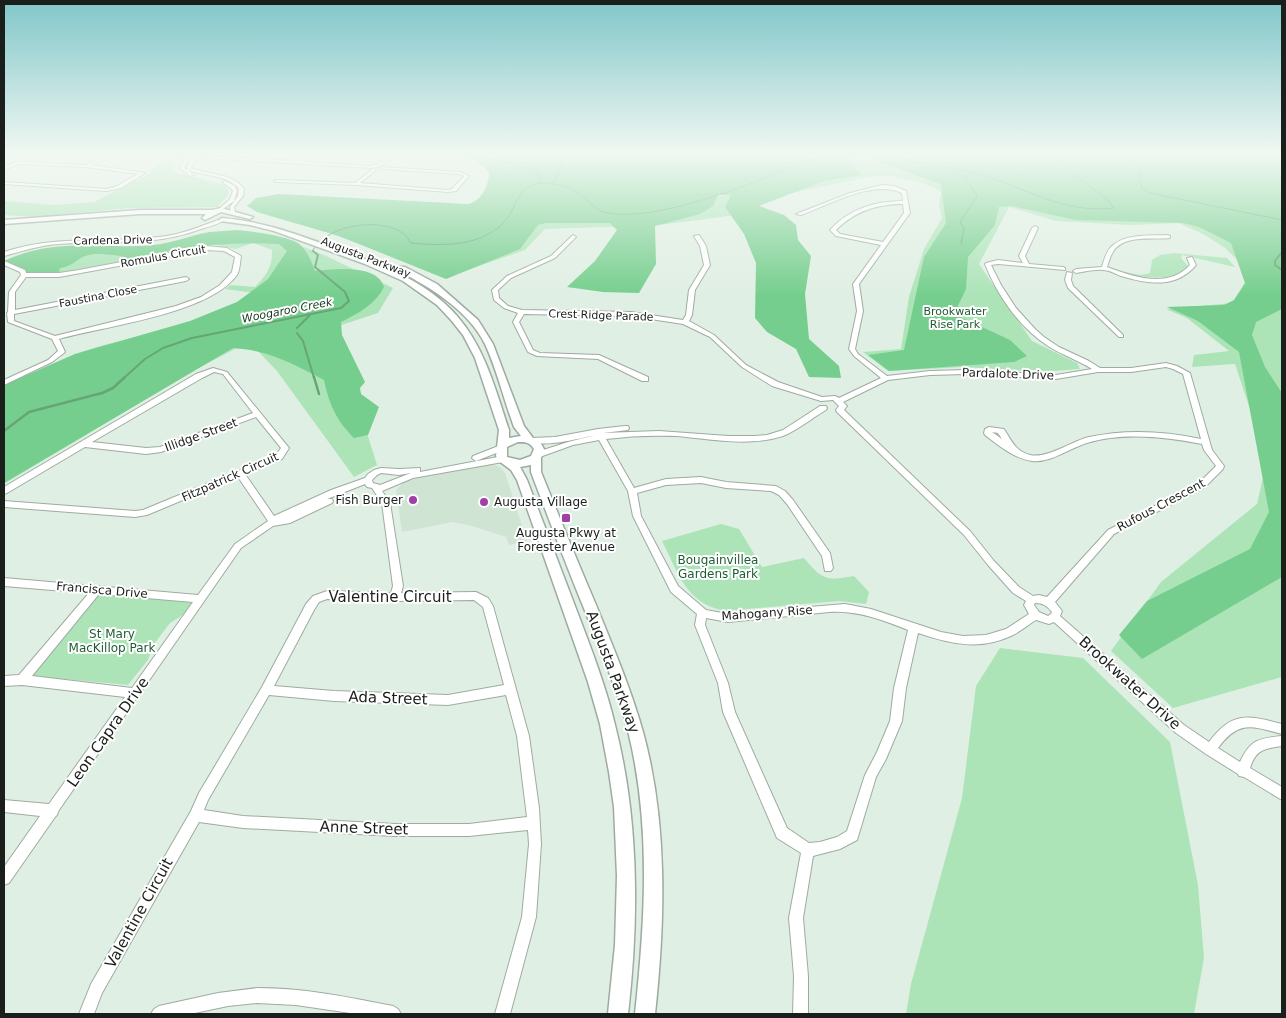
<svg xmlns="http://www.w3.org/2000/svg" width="1286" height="1018" font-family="'DejaVu Sans',sans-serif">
<rect width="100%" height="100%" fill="#e0efe3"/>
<path fill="#cfe4d3" d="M492 464 500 467 505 473 527 541 509 545 506 537 472 526 453 522 402 532 396 490 405 481 460 469Z"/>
<path fill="#ace4b8" d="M831 154H896L1282 225V677L1173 708 1111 651 1161 582 1257 504 1264 473 1258 433 1235 364 1192 367 1194 355 1229 351 1187 318 1166 309 1244 302 1258 280 1225 248 1205 235 1179 223 1131 225 1056 221 1009 207 979 264 1032 341 1077 363 1080 369 1039 372 963 367 888 371 863 352 901 349 909 297 924 249 942 218 939 205 941 191 920 182 889 176 868 177 768 198 729 216 659 225 545 229 525 250 444 278 389 254 332 234 346 230 514 220 696 202 769 184Z
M165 161 177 162 173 168 177 173 222 184 228 189V195L217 207 128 208 37 217 4 215V201L54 205 94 202 155 171 149 170Z
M238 231 291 242 324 255 393 288 378 313 320 332 341 350 377 465 354 477 277 371 255 348 235 349 200 367 4 484V389C33 375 62 357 94 348 148 332 207 326 255 293L225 289 231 285 255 287C266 276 273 266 272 250L253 243 236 249 216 245Z
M77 248 118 252 124 259V263L59 275 61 261Z
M1174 253 1227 258 1235 267 1182 255 1181 258 1188 266C1170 284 1140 277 1118 271L1141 275 1150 273 1152 260 1160 255Z
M721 524 739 529 762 567 804 558C822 580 827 581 854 576L869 592 866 604 839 601 725 611C685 603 679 574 662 541Z
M100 594 193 603 186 613 170 623 154 644 148 660 128 685 33 676Z
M1000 648 1083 658 1170 742 1198 885 1204 958 1194 1014H906L911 984 962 798 976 686Z"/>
<path fill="#75ce8d" d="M439 154H848L851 164 862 175 824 181 759 206 784 215 796 225 798 240 811 256 805 294 809 339 839 366 841 378 809 377 796 349 767 332 755 318 756 263 744 234 725 207 731 195H718L713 206 700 214 655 226 656 264 639 293 603 292 567 287 595 261 617 230 610 223H546L538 225 520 249 446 279 339 236 257 212 247 206 256 198 279 194 468 204C482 201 489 185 489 172L476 160Z
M869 154H1282V309L1256 322 1252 335 1265 367 1282 393V577L1142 659 1119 635 1147 601 1250 549 1269 512 1239 352 1198 321 1167 307 1224 305 1234 300 1245 283 1231 243 1199 227 1183 223 1076 220 1012 206 999 207 995 225 968 257 966 289 954 314 1010 340 1027 356 1014 362 889 371 868 355 904 350 924 257 946 223 941 184 881 163Z
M237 230C255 232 278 234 296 242 305 246 312 262 315 271 335 269 377 264 384 287 376 304 357 314 341 322L342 335 365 382 360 388 361 394 379 407 368 435 354 438C336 420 329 404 324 380 293 364 269 350 233 348L4 483V385L75 354 190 321 237 302 268 279 287 251 279 244C246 242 211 244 178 249 170 251 161 254 152 255V258L124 263 122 256C111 255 96 252 85 256 76 260 71 267 60 268L59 275H24L23 271 4 261C58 236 99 250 154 245 173 243 191 235 210 232 219 231 228 231 237 230Z"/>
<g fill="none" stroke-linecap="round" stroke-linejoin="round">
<path stroke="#66a676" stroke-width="1" d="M471 154 514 164
M888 154C917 165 948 166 978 174 1026 187 1061 214 1114 208L1107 199 1082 181 1055 154
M1127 154 1138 167 1142 188 1150 193 1282 220
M517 165 539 174 541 183
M961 172 977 195
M553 184 562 164V158
M961 244 964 228 960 222 977 196
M312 252C324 225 381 216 404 234 406 236 409 240 411 243 444 246 483 247 506 220 517 206 517 188 537 184 553 181 574 187 586 199 592 204 596 210 604 212 648 225 755 184 797 164 805 161 814 159 821 154"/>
<path stroke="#66a676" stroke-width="2" d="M1282 252 1275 261V265L1282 270
M297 328 310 315
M297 333 303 341 314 378
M124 378 145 359 163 348 192 338 341 308 349 301 345 292 315 267 318 255 313 251"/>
<path stroke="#66a676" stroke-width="2.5" d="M314 377 319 394
M4 431 29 412 102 393 113 388 125 377"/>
<g stroke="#9eaba0" stroke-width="2">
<path id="minor" d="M34 154H39L23 162 85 165 109 154H114L91 165 145 173 121 188 107 191 4 184V182L107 189 117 186 138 174 86 167 18 164 4 170V167Z
M155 154 190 155 184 168 187 170C188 164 191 157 198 157V159L193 163 191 168C209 175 233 173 244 189L243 196 234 207 235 212H231L230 207 238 196 239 189C229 175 203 176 188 170L194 175 190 176 180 168 185 157Z
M310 154H314L304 162 371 166 378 164 390 154H394L381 166 371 168 201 158 199 157 201 156 298 161Z
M380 167 460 172 469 176 456 191 448 192 356 185 276 182 274 181 276 180 355 183 374 168 376 170 360 183 448 190 452 189 464 176 459 174 382 169Z
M225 181 235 186 237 191 234 201 220 211 218 210 230 199 233 191 231 188 223 183V182Z
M882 185 894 186 906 191 910 213 859 284 863 311 855 349 858 354 887 376 930 371 966 370 1056 375 1092 369C1078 360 1062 355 1048 346 1019 327 997 295 985 264L986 263 998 260 1023 263 1019 256 1032 228 1035 226 1038 228 1025 256 1029 264 1063 267 1065 268V270L998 264 991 265 1001 285 1016 308 1035 329 1044 337 1059 347 1089 361 1100 368H1131L1166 363 1177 366 1190 373 1212 450 1224 466 1223 469 1205 487 1114 534 1055 602 1062 611 1060 616 1184 725 1209 742C1232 711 1248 715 1282 724V734C1251 726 1239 720 1218 748L1240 762C1250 740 1259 738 1282 736V746C1264 749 1256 749 1250 768L1282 787V800L1244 777 1239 776 1238 774 1206 754 1176 733 1054 622 1049 624 1036 620C1029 624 1021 631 1013 635 980 651 951 644 918 633L906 688 902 721 886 759 876 777 857 840 840 849 813 856 803 918 808 976V1014H793L794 976 789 918 801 853 777 838 723 712 718 683 695 625 697 614 671 592 633 516 628 491 599 440 573 445 537 458 533 455 534 453 568 442 596 435C581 438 541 449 528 440L532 438 555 437 598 429 625 426H628L629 428 628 430 603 433 659 431 728 436H754L767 435 783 430 820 406H826L827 408 826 410C812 418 798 430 783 436 748 447 711 439 676 436 652 435 629 436 606 439L634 488 666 479 701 477 726 482 776 486 785 491 793 500 830 553 833 568 831 571H825L822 556 787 504 779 495 771 491 726 488 701 483 666 485 637 493 641 516 678 586 706 610 728 614 845 604 871 609 941 632 963 636 986 635 1006 629 1029 614 1024 605 1026 601 1013 593 988 565 964 535 837 412 836 410 839 406 833 400 821 401 772 386 742 367 710 337 683 324 631 316 524 314 519 322 533 350 540 353 599 355 648 377V381H642L598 359 537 356 528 352 513 322 518 313 504 308 494 300 492 290 507 276 551 256 573 235 576 237 555 258 511 278 498 290 499 298 508 306 522 310 631 312 683 320 686 315 689 290 704 265 700 246 694 236 699 235 706 246 710 265 695 290 692 315 689 321 714 335 746 365 778 382 822 397 835 396 839 398 881 378 854 356 849 349 857 311 853 284 881 245 836 236 830 230C849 209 875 201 903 201L902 193C873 179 829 205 801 215L796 214 850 193ZM903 204 904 213 883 242 840 234 836 230C855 211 877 204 903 204ZM1166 367 1173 369 1183 374 1201 439C1164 431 1126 429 1089 437 1072 441 1047 459 1030 455 1016 452 1011 440 1004 429L989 427 985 429 984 433 985 435C998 445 1015 459 1032 461 1051 463 1070 448 1087 443 1124 432 1165 437 1202 444L1204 450 1216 466 1199 483 1108 530 1047 597 1039 595 1033 596 1019 587 994 561 970 531 844 410 847 406 843 402 888 380 930 375 966 374 1056 379 1098 372H1131ZM992 432 998 433 1002 439ZM1035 603C1043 603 1047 606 1052 612L1051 614 1048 616 1039 612 1034 605ZM829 612C857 610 883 620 908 630L894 688 890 721 877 752 865 775 847 831 837 837 820 842 809 843 787 828 735 712 728 683 705 625 706 618 728 622Z
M218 220 223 221C216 225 208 227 201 229 152 247 111 240 60 244 40 245 23 251 4 256V252C58 234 105 244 159 237 180 235 199 227 218 220Z
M1168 235 1170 236V238C1153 240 1123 234 1113 252 1110 256 1109 262 1107 267 1134 277 1168 289 1190 265L1187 258 1192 257 1196 265C1176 289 1148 284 1121 276 1116 274 1109 270 1103 270 1094 269 1084 272 1076 273L1073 271 1076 269 1102 267C1104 260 1106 253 1110 248 1123 233 1150 236 1168 235Z
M206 246 227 248 241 256C240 262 240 270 237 275 209 314 105 326 59 339L65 352 64 353 52 362 4 385V380L48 360 58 351 52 339 8 322 7 313 8 312 9 292 21 275 20 272 4 265V261L25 270 26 273H59L79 270ZM206 250 224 251 235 257 232 272 220 285 201 297 176 306 55 336 14 321V314L186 281 189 279 186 277 15 310V292L26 277H59Z
M1067 272 1072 273 1071 280 1073 286 1123 335V337H1119L1068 288 1065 280Z
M213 368 227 372 289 448 282 459 245 474 274 516 331 490 365 478 368 474 374 470 381 468 399 469 420 468V472L503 456 507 459 503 462 413 478 382 491 390 503 403 586 401 593 476 592 488 598 493 606 529 736 539 808 541 844 536 917 510 1014H495L522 917 529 844 528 830 469 836H395L243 828 199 822 102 993 94 1014H79L91 984 191 811 199 793 262 687 306 604 313 596 327 591 391 593 393 586 382 503 372 488 367 487 365 484 327 499H332L333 501 332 503 290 523 273 526 241 548 59 810 57 815 55 817 9 883 4 885V867L40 816 4 812V800L49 804 125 697 22 685 4 686V676L19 675 89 593 4 586V578L198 595 235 544 268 521 238 477 147 515 135 517 4 507V501L135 511 143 510 276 455 281 448 256 417 161 452 146 454 85 447 7 493 4 494V487L196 374ZM214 372 223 374 253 413 160 447 146 448 92 442 202 378ZM381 473 399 475 411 473 380 485 373 483 372 480 377 475ZM99 594 193 602 132 688 32 676ZM327 599 395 601 474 600 483 607 504 685 448 695 334 691 274 686 314 610 319 602ZM269 695 334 701 448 705 506 695 517 736 527 817 469 824H395L243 816 204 810 208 800Z
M501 445 504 446 505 448 504 450 476 461 472 458 473 456Z
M257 988C304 988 348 997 393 1006L398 1009 401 1014H357L296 1005 257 1003 228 1006 190 1014H151L154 1009 159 1006 218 993Z"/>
</g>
<g stroke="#9eaba0" stroke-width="3">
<path id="major" d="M221 208 253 217 250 219 221 212 205 220 202 218 206 214H140L4 224V220L140 210H212Z
M222 218C261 221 296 234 332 247 377 263 425 279 457 316 485 348 496 391 509 430V438L521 436 514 427C504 400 497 370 485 344 468 310 431 288 399 271V267H405L437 284 478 320 493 344 524 426 533 438 540 442 544 449 541 458V472C559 516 577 561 596 605 613 647 631 689 643 732 668 823 665 922 655 1014H635C645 921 651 827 629 735 618 691 600 648 583 606 565 562 548 517 531 472V465L520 467 527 480C544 525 561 569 578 614 592 651 606 687 615 725 639 819 639 919 628 1014H608L615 945 617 876 614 807 609 772 600 724 588 682 517 480 511 470 499 461 496 456 499 430 475 358 463 335 451 320 437 305 403 281 365 264 274 231 250 225 220 221V219ZM518 442C525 442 530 442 534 449L531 456 520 460 507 457V447Z"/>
</g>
<use href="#minor" fill="#fff" fill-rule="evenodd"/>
<use href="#major" fill="#fff" fill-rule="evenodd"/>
</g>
<linearGradient id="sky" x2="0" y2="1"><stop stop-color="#81c6ca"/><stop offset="0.52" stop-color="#f1f8f2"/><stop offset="1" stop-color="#f1f8f2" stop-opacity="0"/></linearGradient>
<rect width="1286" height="296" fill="url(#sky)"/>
<g fill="#9f3fa7" stroke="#fff" stroke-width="2">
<circle cx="413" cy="500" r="5"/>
<circle cx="484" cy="502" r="5"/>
<rect x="561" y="513" width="10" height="10" rx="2.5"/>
</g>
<g text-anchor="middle" stroke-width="4" stroke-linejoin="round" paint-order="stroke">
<g font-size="11" fill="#1a1f1b" stroke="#fff">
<text transform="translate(113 240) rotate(-1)" y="4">Cardena Drive</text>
<text transform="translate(163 256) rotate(-10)" y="4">Romulus Circuit</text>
<text transform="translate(366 257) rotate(21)" y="4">Augusta Parkway</text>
<text transform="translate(98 296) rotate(-11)" y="4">Faustina Close</text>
<text transform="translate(601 315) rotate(2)" y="4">Crest Ridge Parade</text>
</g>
<g font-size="11" font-style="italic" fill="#13391f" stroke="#fff">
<text transform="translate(287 310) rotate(-11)" y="4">Woogaroo Creek</text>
</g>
<g font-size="11" fill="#1d5d32" stroke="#fff">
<text x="955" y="315">Brookwater<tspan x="955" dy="13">Rise Park</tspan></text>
</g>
<g font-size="12" fill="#1a1f1b" stroke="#fff">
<text transform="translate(1008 374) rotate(2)" y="4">Pardalote Drive</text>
<text transform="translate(201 435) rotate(-20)" y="4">Illidge Street</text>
<text transform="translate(230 477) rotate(-24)" y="4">Fitzpatrick Circuit</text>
<text transform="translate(1161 505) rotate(-28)" y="4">Rufous Crescent</text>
<text transform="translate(102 590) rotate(5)" y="4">Francisca Drive</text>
<text transform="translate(767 613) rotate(-4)" y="4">Mahogany Rise</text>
</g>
<g font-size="12" fill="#1a1f1b" stroke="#fff" text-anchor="end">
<text x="403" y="504">Fish Burger</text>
<text x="494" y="506" text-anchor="start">Augusta Village</text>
<text x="566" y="537" text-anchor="middle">Augusta Pkwy at<tspan x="566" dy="14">Forester Avenue</tspan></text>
</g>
<g font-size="12" fill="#1d5d32" stroke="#fff">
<text x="718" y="564">Bougainvillea<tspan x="718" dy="14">Gardens Park</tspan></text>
<text x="112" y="638">St Mary<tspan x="112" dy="14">MacKillop Park</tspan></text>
</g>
<g font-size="15" fill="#1a1f1b" stroke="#fff">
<text x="390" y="602">Valentine Circuit</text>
<text transform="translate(613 672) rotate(70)" y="5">Augusta Parkway</text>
<text transform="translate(1130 683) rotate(42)" y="5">Brookwater Drive</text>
<text transform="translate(388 698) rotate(2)" y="5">Ada Street</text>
<text transform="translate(108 732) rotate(-55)" y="5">Leon Capra Drive</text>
<text transform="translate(364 828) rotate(2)" y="5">Anne Street</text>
<text transform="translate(139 913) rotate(-61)" y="5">Valentine Circuit</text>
</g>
</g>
<rect width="1286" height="1018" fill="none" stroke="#1a1f1b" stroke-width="10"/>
</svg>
